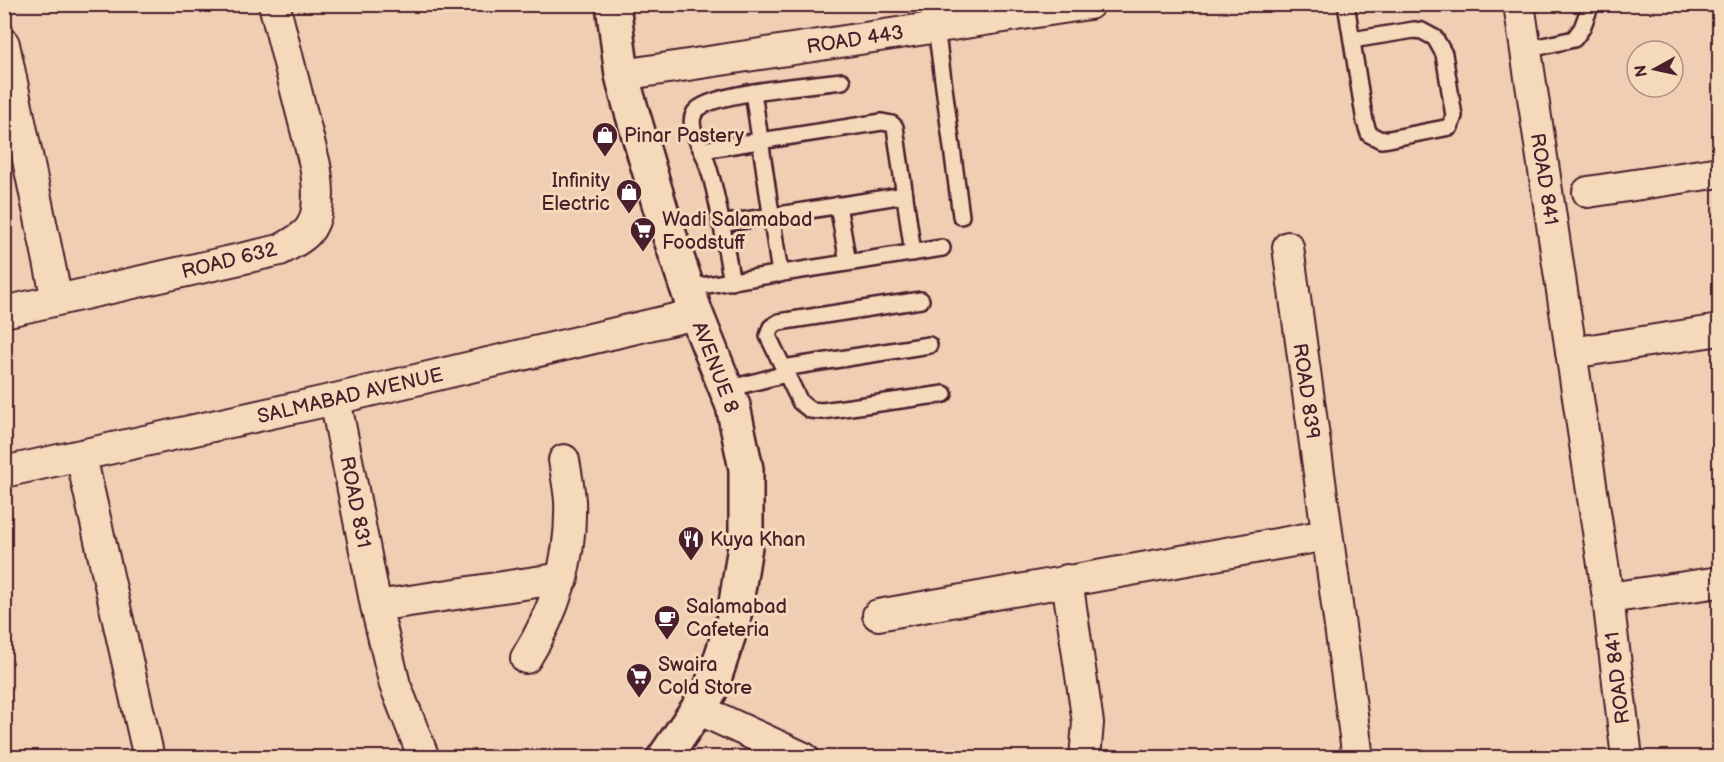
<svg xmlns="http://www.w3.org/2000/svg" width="1724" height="762" font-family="'Balsamiq Sans',sans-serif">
<rect width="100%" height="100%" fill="#f0ceb3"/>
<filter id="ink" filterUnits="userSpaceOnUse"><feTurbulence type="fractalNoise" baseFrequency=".0167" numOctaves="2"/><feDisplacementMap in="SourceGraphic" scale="12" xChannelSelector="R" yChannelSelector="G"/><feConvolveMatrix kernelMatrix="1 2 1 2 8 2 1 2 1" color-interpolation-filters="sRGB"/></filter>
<g filter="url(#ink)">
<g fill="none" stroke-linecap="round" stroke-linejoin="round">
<g stroke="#4a1f2b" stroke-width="20">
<path id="lane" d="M1346 4 1365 122 1369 134 1381 140 1389 139 1450 127 1454 116 1444 54 1435 38 1422 31 1414 30 1352 40
M936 27 961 216
M1525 50 1574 39 1582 28 1591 4
M753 92 780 274
M702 150 882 122 892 124 895 127 913 253
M838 205 848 263
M720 224 905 195
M732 282C724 242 719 198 706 160 701 146 686 126 695 112 708 92 815 85 842 81
M688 288 942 248
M921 300 779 322 771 327 768 336 800 402 810 410 822 411 944 394
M783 368 929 345
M727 389 786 374"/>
</g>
<g stroke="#4a1f2b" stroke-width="34">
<path id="street" d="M1519 4 1608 598 1627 758
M4 44 57 300
M622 75 1089 4
M1588 192 1720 172
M1288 247 1358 758
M4 312 280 250C290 244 305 238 311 227 321 211 318 182 315 165L274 4
M1571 353 1720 330
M335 399 376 606 395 685 424 758
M81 456 149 758
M4 472 335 399 696 314
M1067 580 1088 723 1085 758
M1608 598 1720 582
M376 606 563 578
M878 615 1327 535
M526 658C556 610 572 558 570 501 569 487 566 473 564 460
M698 709 804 758"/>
</g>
<g stroke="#4a1f2b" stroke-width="38">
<path id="secondary" d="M613 4 622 75 627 95 661 210 696 314 733 406 746 469V540L733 622 710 691 664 758"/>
</g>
<use href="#lane" stroke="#f5d9bb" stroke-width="15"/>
<use href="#street" stroke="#f5d9bb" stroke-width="30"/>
<use href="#secondary" stroke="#f5d9bb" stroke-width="33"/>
</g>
</g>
<defs>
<g id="shop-pin" transform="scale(1.35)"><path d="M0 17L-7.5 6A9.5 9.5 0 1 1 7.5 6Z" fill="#4a1f2b" stroke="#f5d9bb"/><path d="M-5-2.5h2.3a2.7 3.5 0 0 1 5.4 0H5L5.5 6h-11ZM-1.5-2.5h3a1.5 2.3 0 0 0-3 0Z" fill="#fff"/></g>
<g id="supermarket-pin" transform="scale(1.35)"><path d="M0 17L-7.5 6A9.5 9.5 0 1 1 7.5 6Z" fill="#4a1f2b" stroke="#f5d9bb"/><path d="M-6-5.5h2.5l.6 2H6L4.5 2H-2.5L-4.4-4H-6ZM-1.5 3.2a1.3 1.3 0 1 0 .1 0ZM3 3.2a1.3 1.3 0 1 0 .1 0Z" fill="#fff"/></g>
<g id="restaurant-pin" transform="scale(1.35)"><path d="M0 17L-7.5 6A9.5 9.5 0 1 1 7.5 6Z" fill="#4a1f2b" stroke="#f5d9bb"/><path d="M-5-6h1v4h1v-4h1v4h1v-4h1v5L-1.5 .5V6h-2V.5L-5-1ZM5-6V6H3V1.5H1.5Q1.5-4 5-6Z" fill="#fff"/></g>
<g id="cafe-pin" transform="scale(1.35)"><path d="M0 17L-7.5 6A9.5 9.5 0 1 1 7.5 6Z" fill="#4a1f2b" stroke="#f5d9bb"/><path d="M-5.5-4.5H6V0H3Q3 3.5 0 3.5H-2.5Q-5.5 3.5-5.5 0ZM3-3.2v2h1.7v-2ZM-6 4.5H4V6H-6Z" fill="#fff"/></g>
</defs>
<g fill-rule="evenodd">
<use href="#shop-pin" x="605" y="135"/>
<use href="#shop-pin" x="629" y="192"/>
<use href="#supermarket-pin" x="643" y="230"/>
<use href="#restaurant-pin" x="691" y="539"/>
<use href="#cafe-pin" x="667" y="618"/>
<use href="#supermarket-pin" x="639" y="676"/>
</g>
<g text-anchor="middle" stroke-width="6" stroke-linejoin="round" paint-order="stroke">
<g font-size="20" fill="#4a1f2b" stroke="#f5d9bb">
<text transform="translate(855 39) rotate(-9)" y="7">ROAD 443</text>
<text transform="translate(1545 179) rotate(81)" y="7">ROAD 841</text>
<text transform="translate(229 260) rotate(-14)" y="7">ROAD 632</text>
<text transform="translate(716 367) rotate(69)" y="7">AVENUE 8</text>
<text transform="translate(1307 391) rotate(82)" y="7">ROAD 839</text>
<text transform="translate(350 395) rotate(-13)" y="7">SALMABAD AVENUE</text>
<text transform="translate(356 502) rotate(79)" y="7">ROAD 831</text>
<text transform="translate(1617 678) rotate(-97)" y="7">ROAD 841</text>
</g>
<g font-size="20" fill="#4a1f2b" stroke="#f5d9bb" text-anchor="start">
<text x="624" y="142">Pinar Pastery</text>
<text x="610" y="187" text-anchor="end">Infinity<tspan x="610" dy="23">Electric</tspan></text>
<text x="662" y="226">Wadi Salamabad<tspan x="662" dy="23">Foodstuff</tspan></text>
<text x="710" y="546">Kuya Khan</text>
<text x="686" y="613">Salamabad<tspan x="686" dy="23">Cafeteria</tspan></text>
<text x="658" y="671">Swaira<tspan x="658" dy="23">Cold Store</tspan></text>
</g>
</g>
<rect width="1724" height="762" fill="none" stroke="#f5d9bb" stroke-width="24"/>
<rect x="12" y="12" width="1700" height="738" fill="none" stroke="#4a1f2b" stroke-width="2" filter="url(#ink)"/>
<g transform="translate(1655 69) rotate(262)"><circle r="28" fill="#f5d9bb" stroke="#b18f81" stroke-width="1.5"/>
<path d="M0-4.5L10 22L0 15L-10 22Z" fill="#4a1f2b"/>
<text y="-9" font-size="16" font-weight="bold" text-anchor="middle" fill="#4a1f2b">N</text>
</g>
</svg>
